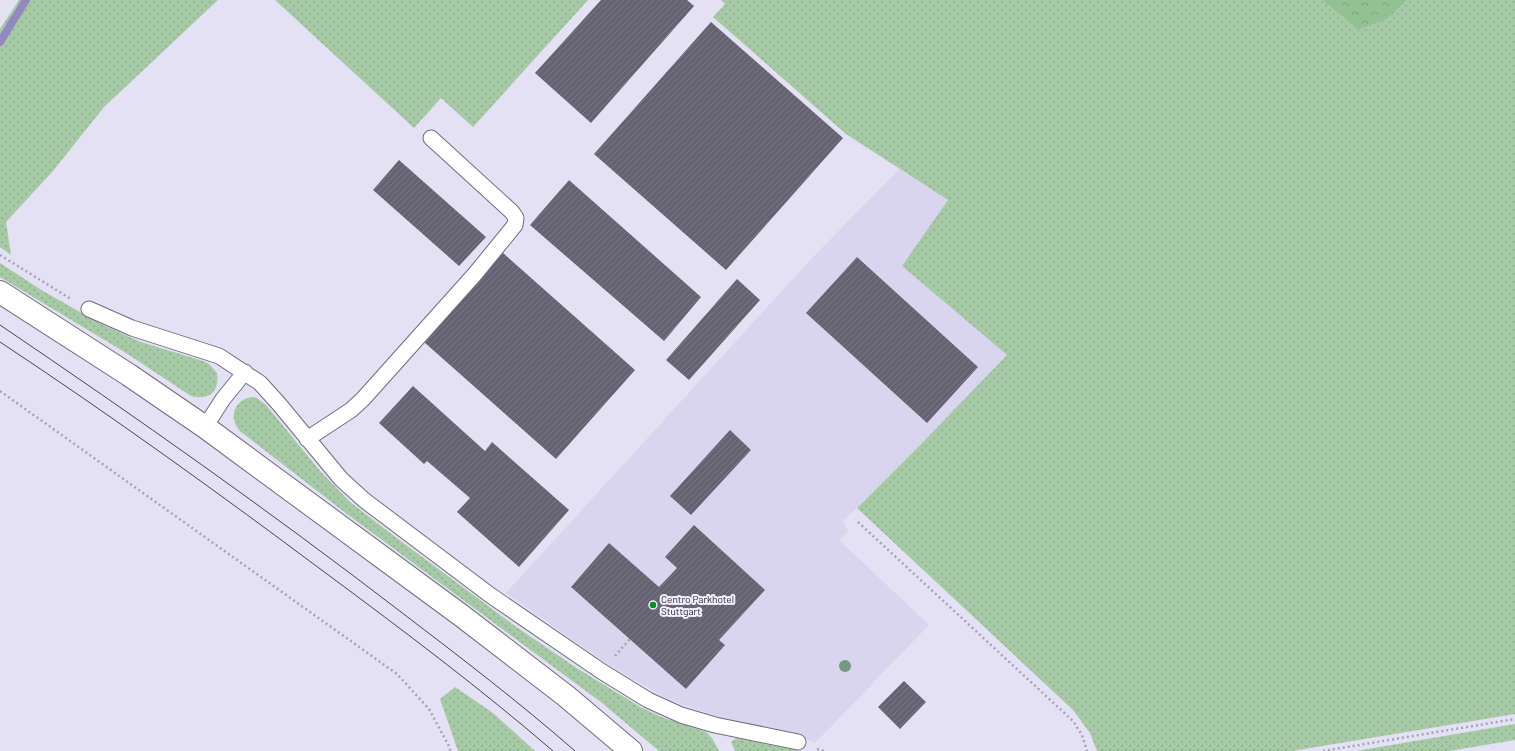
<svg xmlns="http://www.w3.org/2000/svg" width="1515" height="751" font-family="Barlow,sans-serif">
<defs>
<pattern id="grass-dots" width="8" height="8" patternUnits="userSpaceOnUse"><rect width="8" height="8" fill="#a5caa5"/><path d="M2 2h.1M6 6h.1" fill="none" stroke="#8ead8e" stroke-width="1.8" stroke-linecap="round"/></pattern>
<pattern id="forest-crowns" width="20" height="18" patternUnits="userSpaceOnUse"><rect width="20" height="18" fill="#93c194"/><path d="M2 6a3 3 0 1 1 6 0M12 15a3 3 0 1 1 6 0" fill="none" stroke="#7ea57f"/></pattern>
<pattern id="building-hatch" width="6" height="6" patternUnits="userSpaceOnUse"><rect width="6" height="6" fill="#656272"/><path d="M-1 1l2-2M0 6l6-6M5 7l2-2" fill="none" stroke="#7b7885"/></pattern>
</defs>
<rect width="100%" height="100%" fill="#e4e1f4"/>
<path fill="#d9d5ef" d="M899 169 948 200 903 266 1007 355 924 441 843 521 848 531 839 540 929 625 815 743 791 732 719 717 698 710 665 698 603 661 506 593 812 258Z"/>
<path fill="url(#grass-dots)" d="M19 0H218L104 107 53 171 6 222 11 255 0 247V29Z
M275 0H588L473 127 441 98 414 128Z
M721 0H1322L1358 30 1386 20 1407 0H1515V714L1292 751H1097L1090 733 1073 710 857 508 924 441 1007 355 902 266 948 200 846 134 713 17 725 4Z
M0 263 43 291 103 325 141 342 203 361 209 364 217 373C220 392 208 401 191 396L126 353 0 277Z
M251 397 257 398 266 405 321 472 350 502 394 536 515 626 575 667 642 708 664 718 706 732 712 738 719 751H659L602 703 347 514 241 432C228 419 233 401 251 397Z
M455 687 493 713 535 751H458L440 699Z
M1515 724V740L1449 751H1356Z
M736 738 799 751H735L731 742Z"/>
<path fill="url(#forest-crowns)" d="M1322 0H1407L1386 20 1358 30Z"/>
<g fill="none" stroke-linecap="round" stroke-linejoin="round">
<path stroke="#9388bf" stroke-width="8" d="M0 42 26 0"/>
</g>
<path fill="url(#building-hatch)" d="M601 0H687L694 6 591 123 535 73Z
M711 22 843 138 726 270 594 154Z
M399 160 486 237 459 266 373 190Z
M569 180 701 297 664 341 530 225Z
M503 253 635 370 556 459 424 342Z
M857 257 978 367 927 423 806 313Z
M737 279 760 300 689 380 666 360Z
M413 386 485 451 492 442 569 510 519 567 457 512 470 498 427 461 424 464 379 423Z
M730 430 751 450 691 515 670 496Z
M694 525 765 590 719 640 725 645 686 689 571 587 609 543 659 587 677 568 665 557Z
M904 681 926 702 900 729 878 707Z"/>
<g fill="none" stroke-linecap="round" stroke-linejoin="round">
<g stroke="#6f6c7c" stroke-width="17">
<path id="service" d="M89 309 132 328 219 356 260 383 279 404 341 479 364 500 490 595 601 671 648 700 681 715 715 725 798 742
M205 427 223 399 245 372
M307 439 351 410 363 399 475 274 515 225 516 218 512 212 431 138"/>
</g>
<g stroke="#6f6c7c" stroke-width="24">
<path id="secondary" d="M0 292 129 375 205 427 462 616 566 696 631 751"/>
</g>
<path stroke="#a5a3b2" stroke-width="2.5" stroke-dasharray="2 3" stroke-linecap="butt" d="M0 255 71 299
M0 391 397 674 429 709 450 748V751
M858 522 1073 721 1082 735 1087 751
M615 656 630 639
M817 749 824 751
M1323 751 1515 719"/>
<use href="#service" stroke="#fff" stroke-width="15"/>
<use href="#secondary" stroke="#fff" stroke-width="22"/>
<path stroke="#47464f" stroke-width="1" d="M0 325C136 417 271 512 401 612 460 657 519 702 575 751
M0 342C112 416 220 494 327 574 404 631 481 689 553 751"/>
</g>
<circle fill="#759880" cx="845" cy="666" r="6"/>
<circle fill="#009126" stroke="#f2effe" stroke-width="1.5" cx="653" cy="605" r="4"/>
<g text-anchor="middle" stroke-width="4" stroke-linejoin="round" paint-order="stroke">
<g font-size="10" fill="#1f1e24" stroke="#f2effe" text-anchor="start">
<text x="661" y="603">Centro Parkhotel<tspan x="661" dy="12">Stuttgart</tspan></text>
</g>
</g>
</svg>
